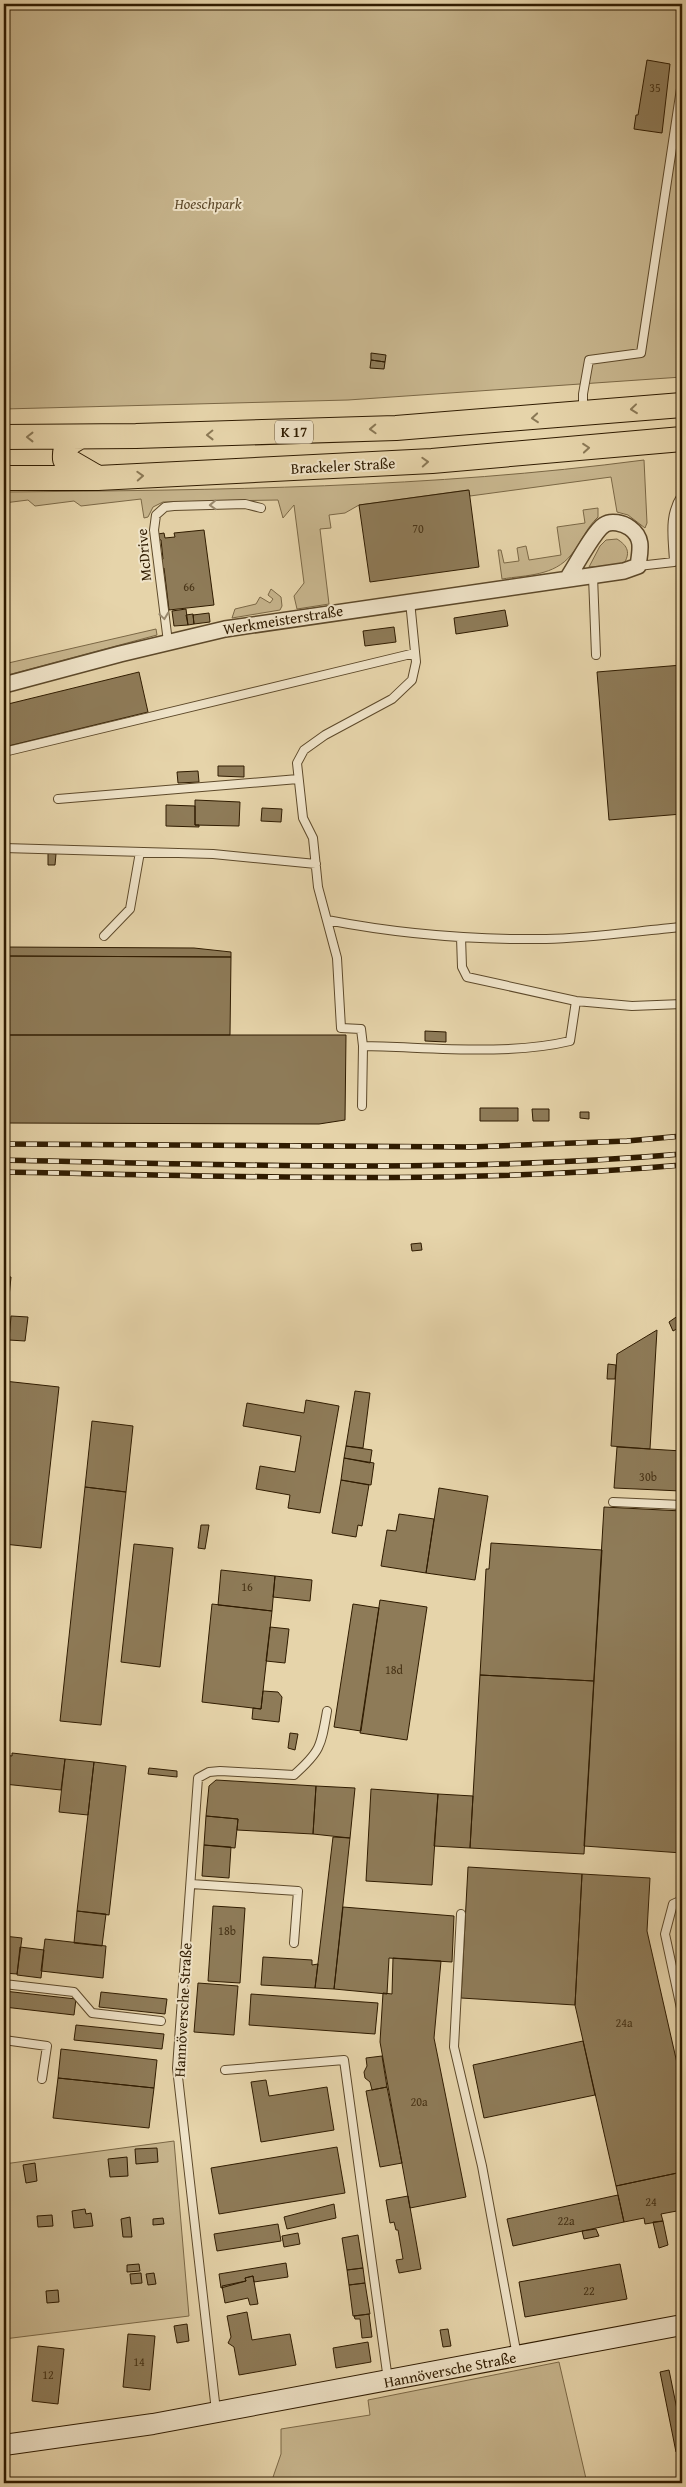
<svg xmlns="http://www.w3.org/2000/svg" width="686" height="2487" font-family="'Gentium Book Plus',serif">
<rect width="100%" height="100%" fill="#e6d4aa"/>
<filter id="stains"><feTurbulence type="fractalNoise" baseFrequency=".004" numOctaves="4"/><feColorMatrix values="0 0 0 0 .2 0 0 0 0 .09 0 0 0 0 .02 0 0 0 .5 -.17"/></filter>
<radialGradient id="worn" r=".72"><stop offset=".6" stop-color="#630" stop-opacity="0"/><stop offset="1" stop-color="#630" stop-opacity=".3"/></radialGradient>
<path fill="#c7b58d" stroke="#7b6846" d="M4 4H682V377L348 400 4 409Z
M644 460 647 523 645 528 628 515 617 512 611 477 470 496 468 490 359 505 345 513 329 515 331 528 320 529 329 604 297 609 294 596 304 583 294 505 283 518 278 500 163 502 153 507 148 517 144 518 141 499 81 506 74 501 35 506 28 500 4 503V492C217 490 432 488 644 460Z
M598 508V517C586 528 581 543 571 555 554 576 527 575 502 579L498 550H501L504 563 519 561 517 548 526 546 529 560 561 555 557 527 585 523 583 510Z
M617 539C628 546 631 553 623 565L589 567 600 546 606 540Z
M271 589 281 597 282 606 280 610 232 618 235 609 256 604 260 597 270 603 273 599 268 595Z
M156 629 157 635 4 676V664Z
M174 2141 189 2316 4 2339V2164Z
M559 2362 587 2483H271L281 2454V2429L370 2415 368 2400Z"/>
<path fill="#8e7b58" stroke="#2f1b00" d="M647 60 670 64 662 133 634 129 636 115H638Z
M371 353 386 355 385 362 371 360Z
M371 360 385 362 384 369 370 368Z
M469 490 479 567 370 582 359 505Z
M204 530 214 605 169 610 164 568 162 569 161 560 163 559 161 540 158 539V534L164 533 165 538 175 537 174 533Z
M186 609 188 625 174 626 172 611Z
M505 610 508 626 456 634 454 618Z
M209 613 210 622 194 624 193 615Z
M193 614 194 624 188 625 186 615Z
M394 627 396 642 365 646 363 631Z
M682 665V814L609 820 597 672Z
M139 672 148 712 4 747V705Z
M218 766H244V777L218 776Z
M198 771 199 782 178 783 177 772Z
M195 800 240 802 239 826 195 825Z
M166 805 195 806V825H199V827L166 826Z
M262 808 282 809 281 822 261 821Z
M48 853 56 854 55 865H48Z
M4 947 194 948 231 952V957L4 956Z
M4 956 231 957 230 1035H4Z
M425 1031 446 1032V1042L425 1041Z
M4 1035H346L345 1120 319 1124 4 1123Z
M480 1108H518V1121H480Z
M532 1109H549V1121H533Z
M580 1112H589V1119L580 1118Z
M421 1243 422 1250 412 1251 411 1244Z
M4 1276 11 1277 8 1307H4Z
M682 1313V1326L673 1331 669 1322Z
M11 1316 28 1317 25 1341 9 1340Z
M657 1330 650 1449 611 1446 617 1354Z
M608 1364 616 1365 615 1379H607Z
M4 1381 59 1387 41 1548 4 1544Z
M355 1391 370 1393 363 1448 346 1446Z
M306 1400 339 1406 320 1513 288 1508 290 1495 256 1489 260 1466 295 1472 301 1436 243 1426 247 1403 304 1413Z
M92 1421 133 1426 126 1492 85 1487Z
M346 1446 372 1450 370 1463 344 1458Z
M617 1447 682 1451 681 1491 614 1488Z
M344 1458 374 1463 371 1485 341 1480Z
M341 1480 369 1485 362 1526 358 1525 356 1537 332 1533Z
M85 1487 126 1492 101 1725 60 1721Z
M439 1488 488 1496 475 1580 426 1573Z
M604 1507 682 1511V1853L584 1846Z
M399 1514 434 1519 426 1573 381 1566 387 1530 396 1531Z
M201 1525H209L205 1549 198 1548Z
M491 1543 602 1550 594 1681 480 1675 486 1569H489Z
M134 1544 173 1548 160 1667 121 1662Z
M221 1570 275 1576 272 1611 218 1605Z
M275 1576 312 1580 310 1601 273 1597Z
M380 1600 427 1607 407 1740 360 1733Z
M212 1604 272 1611 261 1709 202 1702Z
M353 1604 379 1608 361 1731 334 1727Z
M270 1627 289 1629 285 1663 266 1661Z
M480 1675 594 1681 584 1854 470 1848Z
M263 1691 278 1692 282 1697 279 1722 252 1719 253 1708 261 1709Z
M290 1733 298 1734 295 1750 288 1748Z
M12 1753 65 1759 61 1790 4 1784V1755L12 1756Z
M65 1759 94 1762 88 1815 59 1812Z
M94 1762 126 1766 109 1915 77 1911Z
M149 1768 177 1771V1777L148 1774Z
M216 1780 316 1786 313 1834 237 1830 238 1819 206 1816 209 1786Z
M316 1786 355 1788 350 1838 313 1834Z
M371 1789 438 1794 432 1885 366 1881Z
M438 1794 473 1796 470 1848 434 1846Z
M206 1816 238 1819 235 1848 204 1845Z
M333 1837 350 1838 334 1989 315 1988Z
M204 1845 231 1847 229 1878 202 1876Z
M468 1867 582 1874 575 2005 461 1998Z
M582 1874 650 1878 647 1931 682 2085V2172L616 2186 575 2005Z
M213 1906 245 1908 240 1983 208 1981Z
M343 1907 454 1916 452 1962 389 1958 387 1994 334 1989Z
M77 1911 106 1914 102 1946 74 1943Z
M4 1936 22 1938 17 1974 4 1973Z
M45 1939 106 1946 103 1978 41 1971Z
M20 1947 44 1950 41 1978 17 1975Z
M263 1957 312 1960V1965L318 1964 315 1988 261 1985Z
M393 1958 441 1961 434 2038 466 2197 410 2208 380 2042 383 1993 392 1994Z
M198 1983 238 1986 234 2035 194 2032Z
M4 1991 76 1999 74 2015 4 2007Z
M101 1992 167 1999 165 2014 99 2007Z
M251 1994 378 2003 375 2034 249 2025Z
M76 2025 164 2034 162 2049 74 2040Z
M583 2041 595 2095 484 2118 473 2065Z
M61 2049 157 2060 154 2088 58 2078Z
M382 2056 387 2087 372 2090 370 2082 365 2078 364 2072 367 2066 366 2058Z
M58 2078 154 2088 149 2128 53 2118Z
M266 2080 269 2096 327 2087 334 2130 261 2142 251 2082Z
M387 2087 402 2163 380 2167 366 2091Z
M337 2147 345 2193 219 2214 211 2168Z
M157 2148 158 2162 136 2164 135 2149Z
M127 2157 128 2176 110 2177 108 2159Z
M35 2163 37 2181 26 2183 23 2165Z
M682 2172V2210L661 2214 663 2221 645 2224 644 2218 624 2222 616 2186Z
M618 2195 624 2222 513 2246 507 2219Z
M408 2196 421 2269 399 2273 396 2260 403 2259 398 2230H396L394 2222 390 2223 386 2200Z
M334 2204 336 2218 287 2229 284 2217Z
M85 2209 86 2214 91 2213 93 2226 74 2228 72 2211Z
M52 2215 53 2226 38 2227 37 2216Z
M130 2217 132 2237H123L121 2219Z
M163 2218 164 2224 153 2225V2219Z
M663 2221 668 2245 659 2248 653 2222Z
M278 2224 281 2241 217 2251 214 2234Z
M596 2229 599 2236 584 2239 582 2231Z
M298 2233 300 2244 284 2247 282 2236Z
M358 2235 363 2268 347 2270 342 2238Z
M286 2263 288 2277 254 2282 253 2276 245 2278 246 2281 221 2288 219 2274Z
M139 2264 140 2271 127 2272V2265Z
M620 2264 627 2299 525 2317 519 2282Z
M363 2268 365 2283 349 2285 347 2270Z
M141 2273 142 2283 131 2284 130 2274Z
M154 2273 156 2284 148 2285 146 2274Z
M253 2276 258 2304 250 2305 248 2298 225 2303 222 2286 246 2281 245 2278Z
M365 2283 370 2314 353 2316 349 2285Z
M58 2290 59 2302 47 2303 46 2291Z
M247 2312 252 2340 290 2334 296 2365 239 2375 234 2347 228 2343 231 2337 227 2316Z
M369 2314 372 2337 362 2338 360 2319H355L354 2316Z
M187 2324 189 2341 177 2343 174 2326Z
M448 2329 451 2346 443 2347 440 2330Z
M128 2334 155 2336 150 2390 123 2387Z
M368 2342 371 2362 336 2368 333 2348Z
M38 2346 64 2349 58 2404 32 2401Z
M669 2370 682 2434V2451L676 2452 660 2372Z"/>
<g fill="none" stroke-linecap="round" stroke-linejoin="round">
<g stroke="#5d492a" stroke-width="10">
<path id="service" d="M583 411V394L589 360 641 353 682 82
M638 566 674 562C673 537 668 516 682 495
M593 576 596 655
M410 601 416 662 412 680 392 699 325 735 304 750 297 763 303 818 313 838 318 887 337 958 341 1028 361 1029 363 1046C428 1047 508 1056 570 1041L576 1001
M168 642 154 530 156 515 165 507 174 506 245 504 261 508
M4 752 415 653
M58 799 298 779
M4 848 213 854 316 864
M327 920C399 934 472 940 546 939 591 938 637 931 682 927
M104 936 130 909 140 852
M461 937 462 967 467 977 576 1001 632 1006 682 1004
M362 1106 363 1046
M613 1502 682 1505
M191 1884 298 1891 294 1943
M682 1900 673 1904 665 1934 682 2013
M461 1914 454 2047 482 2166 517 2356
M4 1984 74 1992 92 2013 161 2021
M4 2040 47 2046 42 2079
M225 2070 344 2060 388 2380
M216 2411 177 2068 198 1778 209 1772 220 1771 294 1775C321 1751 321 1746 327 1711"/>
</g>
<g stroke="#5d492a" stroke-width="18">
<path id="minor" d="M4 685 120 654 225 629 624 571 638 566C640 551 644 538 630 528 623 523 611 520 604 525 594 531 575 567 567 579"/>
</g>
<g stroke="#2f1b00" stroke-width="22">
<path id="secondary" d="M4 2445 153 2424 682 2325"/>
</g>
<g stroke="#2f1b00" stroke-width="26">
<path id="trunk" d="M4 437 136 436 396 428 682 405
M80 437C69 442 64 446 65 459L96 477
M4 478H98L432 461 682 439"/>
</g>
<use href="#service" stroke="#efe3c8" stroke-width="8"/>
<use href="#minor" stroke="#efe3c8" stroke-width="15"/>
<use href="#secondary" stroke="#efe3c8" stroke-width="20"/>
<use href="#trunk" stroke="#e6d4aa" stroke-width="24"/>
<g stroke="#2f1b00" stroke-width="5.5">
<path id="rail" d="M4 1144 470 1147 627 1141 682 1136
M4 1160C230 1165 457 1173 682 1154
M4 1172C230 1176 456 1185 682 1165"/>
</g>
<use href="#rail" stroke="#efe3c8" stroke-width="4" stroke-dasharray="11" stroke-linecap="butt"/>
</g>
<defs><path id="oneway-chevron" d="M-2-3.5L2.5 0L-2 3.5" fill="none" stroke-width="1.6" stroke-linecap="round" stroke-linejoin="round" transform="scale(1.25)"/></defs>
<g stroke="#8a7855">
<use href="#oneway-chevron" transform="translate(634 409) rotate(174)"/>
<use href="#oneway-chevron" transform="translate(535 418) rotate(175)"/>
<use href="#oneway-chevron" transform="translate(373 429) rotate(178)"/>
<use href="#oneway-chevron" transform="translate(210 435) rotate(179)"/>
<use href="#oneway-chevron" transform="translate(30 437) rotate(180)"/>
<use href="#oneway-chevron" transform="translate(586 448) rotate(-5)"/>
<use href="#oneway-chevron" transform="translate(425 462) rotate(-3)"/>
<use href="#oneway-chevron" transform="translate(140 476) rotate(-3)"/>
</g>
<g stroke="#99896e">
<use href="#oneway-chevron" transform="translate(213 505) rotate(178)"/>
<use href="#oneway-chevron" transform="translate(164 616) rotate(82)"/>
</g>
<g text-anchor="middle" stroke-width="4" stroke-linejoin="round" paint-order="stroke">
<g font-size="12" fill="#473316">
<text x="655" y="92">35</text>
<text x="418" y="533">70</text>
<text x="189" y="591">66</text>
<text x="648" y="1481">30b</text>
<text x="247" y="1591">16</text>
<text x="394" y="1674">18d</text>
<text x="227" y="1935">18b</text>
<text x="624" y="2027">24a</text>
<text x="419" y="2106">20a</text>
<text x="651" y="2206">24</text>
<text x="566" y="2225">22a</text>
<text x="589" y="2295">22</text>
<text x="139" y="2366">14</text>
<text x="48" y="2379">12</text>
</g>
<rect fill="#efe3c8" stroke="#69573c" stroke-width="1" x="275" y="420.5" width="38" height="23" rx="4"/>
<g font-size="14" font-weight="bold" fill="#2f1b00">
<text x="294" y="437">K 17</text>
</g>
<g font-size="15" font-style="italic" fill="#5d492a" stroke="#efe3c8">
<text x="208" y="209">Hoeschpark</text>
</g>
<g font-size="15" fill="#2f1b00" stroke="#efe3c8">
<text transform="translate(343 466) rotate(-3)" y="5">Brackeler Straße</text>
<text transform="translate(144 555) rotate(-95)" y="5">McDrive</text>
<text transform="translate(283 620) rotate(-9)" y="5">Werkmeisterstraße</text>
<text transform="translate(183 2010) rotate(-87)" y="5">Hannöversche Straße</text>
<text transform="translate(450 2370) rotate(-11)" y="5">Hannöversche Straße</text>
</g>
</g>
<rect width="686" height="2487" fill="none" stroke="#e6d4aa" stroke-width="20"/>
<rect x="5" y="5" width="676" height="2477" fill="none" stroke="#2f1b00" stroke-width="2.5"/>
<rect x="10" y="10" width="666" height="2467" fill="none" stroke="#2f1b00"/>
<rect width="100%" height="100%" filter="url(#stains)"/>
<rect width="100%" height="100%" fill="url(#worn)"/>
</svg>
